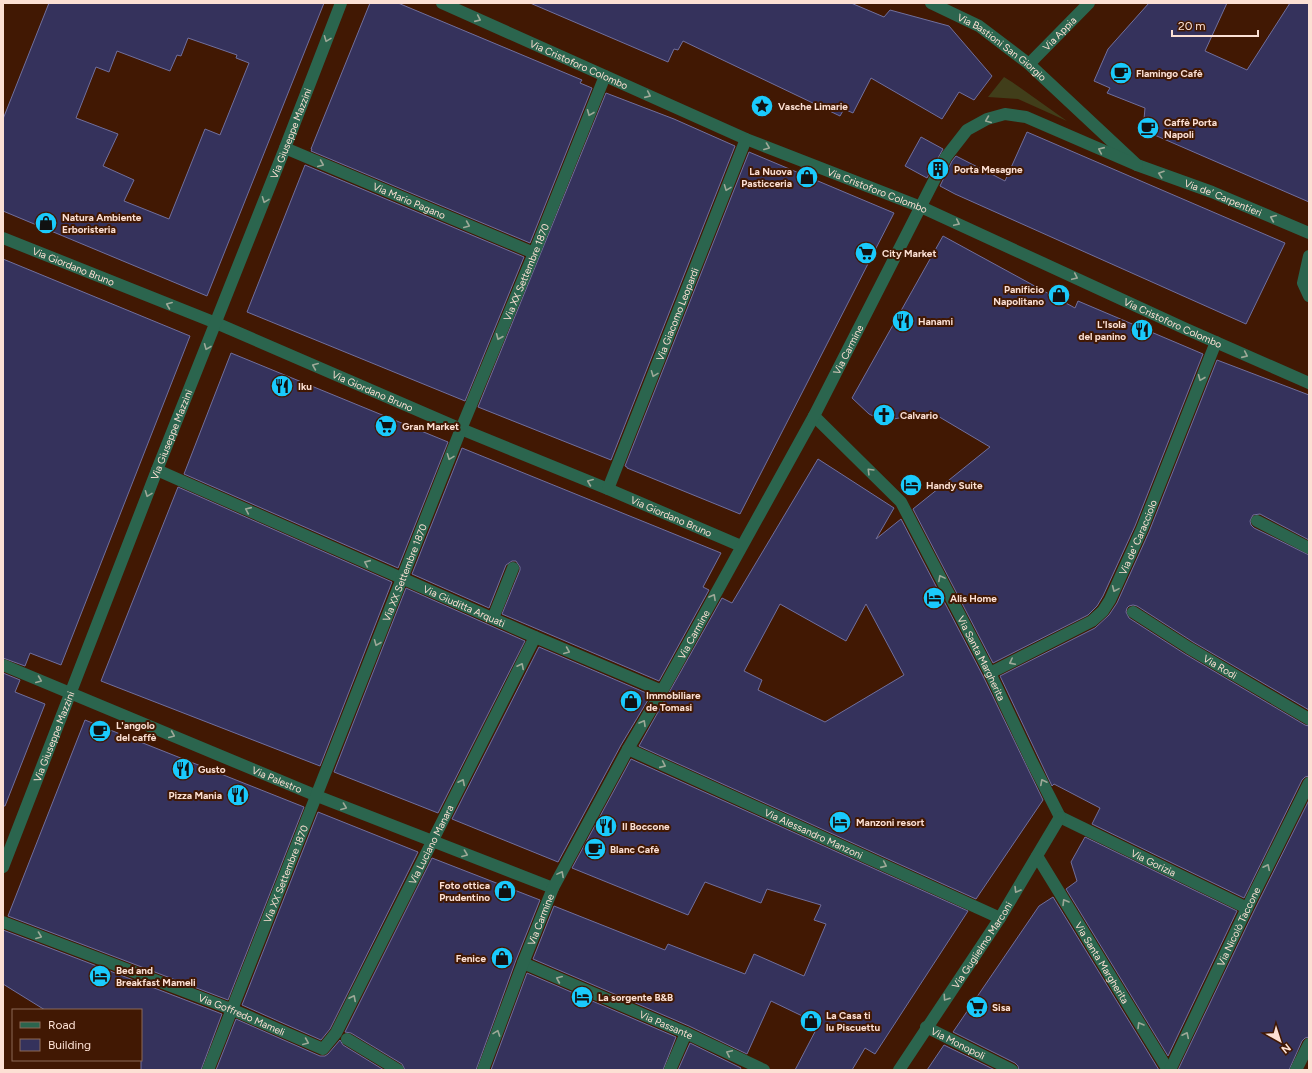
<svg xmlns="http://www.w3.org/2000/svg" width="1312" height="1073" font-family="Figtree,sans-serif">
<rect width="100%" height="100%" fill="#411803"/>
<path fill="#413e1a" d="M1004 77 1012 82 1067 121 1018 99 988 97Z"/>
<path fill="#35325c" stroke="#706f9d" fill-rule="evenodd" d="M49 3H324L207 296 3 211V119ZM188 38 237 55 236 58 249 63 220 135 205 129 169 219 124 201 134 180 103 166 118 134 76 118 96 67 109 72 117 51 170 71 177 55 181 56Z
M370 3H398L582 80 580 83 592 88 530 243 311 151 312 149H311Z
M530 3H851L884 17 890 10 949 26 992 76 974 100 959 92 942 119 871 78 853 113 844 109 840 116 683 41 678 50 674 49 668 62Z
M1149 3H1227L1205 51 1247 70 1290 3H1309V202L1143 130 1145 108 1107 93 1110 88 1094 81 1108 49Z
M606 93 674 119 735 146 611 460 478 407Z
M1027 132 1285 243 1246 324 955 194 940 186 952 161 956 156 1005 181Z
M921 137 943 149 927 178 905 166Z
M749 152 894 213 740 514 627 468V467L625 466Z
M305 165 524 257 465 401 247 312Z
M943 236 1075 308 1078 301 1203 354 1135 526 1103 596 1097 606 1088 615 993 663 913 509 990 447 931 412 883 421 869 414 852 398Z
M3 259 190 336 61 665 30 653 25 666 3 658Z
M231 353 448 442 398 568 184 474Z
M1217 360 1309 395V540L1260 514 1253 515 1250 521 1251 525 1254 528 1309 555V710L1193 642 1137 606 1133 605 1129 606 1127 608 1126 612 1129 618 1185 654 1305 725 1309 726V776L1305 777 1302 780 1244 898 1092 824 1100 808 1054 784 1052 786 1000 676 1095 628 1109 615 1117 603 1149 532Z
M462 448 721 553 703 587 709 590 659 681 502 614 520 570V567L516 561H512L506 565 489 608 412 574Z
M818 459 894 508 876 539 901 519 983 676 1043 800 976 899 639 746 722 598 732 603ZM780 604 846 641 866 604 904 675 825 722 758 690 762 680 744 671Z
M178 487 392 582 320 766 101 681Z
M406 588 525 641 438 813 334 772Z
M539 647 651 695 621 745 558 862 452 819Z
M3 673 20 680 15 692 45 704 5 806H3Z
M85 720 304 807 228 1000 8 916Z
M631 759 968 911 875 1054 865 1048 852 1070H795L819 1024 771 1001 747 1054 689 1026 533 959 554 906 665 950 668 944 745 974 754 954 804 976 826 924 814 920 821 905 767 889 761 903 705 882 688 915 572 868Z
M1309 800V1037L1305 1038 1302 1041 1289 1070H1178L1254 911Z
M318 812 418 852 330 1029 321 1040 242 1005Z
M1085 837 1237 911 1168 1056 1066 889 1077 881 1071 862Z
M432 858 540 900 516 960 476 1070H405L402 1064 351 1033 345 1032Z
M1053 897 1159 1070H1019L1018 1066 1015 1063 953 1032 1039 906Z
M3 930 222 1014 201 1070H141V1010H45L3 984Z
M527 973 676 1037 663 1070H491Z
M236 1019 320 1056H325L328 1054 340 1040 343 1045 384 1070H216Z
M690 1043 741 1068 740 1070H678Z
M944 1045 995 1070H927Z"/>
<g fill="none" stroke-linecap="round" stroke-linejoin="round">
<g stroke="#2b654e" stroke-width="12">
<path id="s1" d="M442 3 746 139 921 207 1186 329 1309 383"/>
<path id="s2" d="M931 3 979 26 1029 64 1137 165 1212 192 1309 233"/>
<path id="s3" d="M1029 64 1089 3"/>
<path id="s4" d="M285 148 534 253"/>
<path id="s5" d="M3 238 216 323 461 429 608 489 741 546"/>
<path d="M1309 256 1303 283 1309 296"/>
<path id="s6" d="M814 416 901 502 990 673 1032 762 1060 817"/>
<path id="s7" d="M157 470 535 637 662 691"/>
<path id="s8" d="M608 489 746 139"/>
<path d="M1257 521 1309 548"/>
<path id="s9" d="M1133 612 1189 648 1309 719"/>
<path d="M493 618 513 568"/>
<path id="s10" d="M3 665 317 796 553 888"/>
<path id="s11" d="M990 673 1092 621 1103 611 1110 600 1142 529 1216 342"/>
<path id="s12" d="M628 749 1000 918"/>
<path id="s13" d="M1060 817 1247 908"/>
<path id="s14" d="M1037 856 1168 1070"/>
<path id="s15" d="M3 867 157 470 285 148 341 3"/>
<path id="s16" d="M3 922 231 1009 323 1049 336 1033 535 637"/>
<path id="s17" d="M523 963 686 1033 764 1070"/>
<path id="s18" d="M926 1027 1012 1070"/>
<path d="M347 1039 398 1070"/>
<path id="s19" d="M208 1070 461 429 534 253 605 76"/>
<path id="s20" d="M483 1070 523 963 553 888 628 749 662 691 814 416 946 157 967 130 987 119 1005 114 1026 117 1137 165"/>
<path d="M670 1070 686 1033"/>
<path id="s21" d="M899 1070 1000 918 1060 817"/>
<path id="s22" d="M1170 1070 1247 908 1309 783"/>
<path d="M1296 1070 1309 1044"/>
</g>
</g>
<defs><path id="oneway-chevron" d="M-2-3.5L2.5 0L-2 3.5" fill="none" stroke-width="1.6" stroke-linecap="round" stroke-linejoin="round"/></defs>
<g stroke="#9ea998">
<use href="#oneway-chevron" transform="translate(478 19) rotate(24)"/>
<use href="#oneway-chevron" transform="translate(327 39) rotate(111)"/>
<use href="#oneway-chevron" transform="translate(648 95) rotate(24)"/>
<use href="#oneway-chevron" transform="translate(590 113) rotate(112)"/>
<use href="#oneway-chevron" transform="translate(988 120) rotate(158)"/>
<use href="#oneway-chevron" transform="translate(767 147) rotate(21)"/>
<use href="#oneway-chevron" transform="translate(1101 150) rotate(-156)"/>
<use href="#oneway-chevron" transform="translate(321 164) rotate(23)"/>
<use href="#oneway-chevron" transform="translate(1161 174) rotate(-161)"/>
<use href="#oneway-chevron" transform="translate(727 188) rotate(111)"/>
<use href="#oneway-chevron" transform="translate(265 200) rotate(111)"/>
<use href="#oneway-chevron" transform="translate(1273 218) rotate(-157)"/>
<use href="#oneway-chevron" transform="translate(957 223) rotate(25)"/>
<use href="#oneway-chevron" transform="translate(467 225) rotate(23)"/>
<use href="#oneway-chevron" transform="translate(1075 277) rotate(25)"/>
<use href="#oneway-chevron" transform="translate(169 305) rotate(-158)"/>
<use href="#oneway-chevron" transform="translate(499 337) rotate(113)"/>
<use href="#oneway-chevron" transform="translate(207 347) rotate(112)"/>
<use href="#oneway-chevron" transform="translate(1245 355) rotate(24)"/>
<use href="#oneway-chevron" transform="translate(315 366) rotate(-157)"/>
<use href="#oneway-chevron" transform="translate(654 374) rotate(111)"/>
<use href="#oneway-chevron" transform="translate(1201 378) rotate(112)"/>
<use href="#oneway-chevron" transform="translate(450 457) rotate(111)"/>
<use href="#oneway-chevron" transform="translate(870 471) rotate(-135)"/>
<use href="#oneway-chevron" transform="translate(590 482) rotate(-158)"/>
<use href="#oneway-chevron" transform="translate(148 494) rotate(111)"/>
<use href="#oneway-chevron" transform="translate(248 510) rotate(-156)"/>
<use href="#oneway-chevron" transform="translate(367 563) rotate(-156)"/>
<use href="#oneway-chevron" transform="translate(941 578) rotate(-118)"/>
<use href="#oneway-chevron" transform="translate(1115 589) rotate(114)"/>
<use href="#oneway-chevron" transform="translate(713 597) rotate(-61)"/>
<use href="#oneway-chevron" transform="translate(377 643) rotate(112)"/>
<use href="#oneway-chevron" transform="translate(567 651) rotate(23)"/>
<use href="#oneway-chevron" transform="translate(1012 662) rotate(153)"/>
<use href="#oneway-chevron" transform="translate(521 666) rotate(-63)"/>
<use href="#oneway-chevron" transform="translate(39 680) rotate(22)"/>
<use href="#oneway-chevron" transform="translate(643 723) rotate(-60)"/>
<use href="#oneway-chevron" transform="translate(172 735) rotate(23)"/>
<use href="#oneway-chevron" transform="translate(663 765) rotate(24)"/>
<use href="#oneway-chevron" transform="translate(462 782) rotate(-63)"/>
<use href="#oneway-chevron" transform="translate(1043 782) rotate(-117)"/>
<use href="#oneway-chevron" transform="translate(344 807) rotate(21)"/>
<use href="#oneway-chevron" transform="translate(465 854) rotate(21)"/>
<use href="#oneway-chevron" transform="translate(884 865) rotate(24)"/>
<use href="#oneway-chevron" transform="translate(1267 867) rotate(-64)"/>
<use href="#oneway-chevron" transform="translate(561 874) rotate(-62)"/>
<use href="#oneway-chevron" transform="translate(1017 890) rotate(121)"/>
<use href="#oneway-chevron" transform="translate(1065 902) rotate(-121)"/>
<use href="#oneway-chevron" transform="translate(39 936) rotate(21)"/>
<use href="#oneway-chevron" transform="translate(559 979) rotate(-157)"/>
<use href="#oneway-chevron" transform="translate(353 998) rotate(-63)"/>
<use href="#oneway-chevron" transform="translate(946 998) rotate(124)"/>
<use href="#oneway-chevron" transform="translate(1140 1025) rotate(-121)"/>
<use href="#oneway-chevron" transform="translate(497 1033) rotate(-70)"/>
<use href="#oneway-chevron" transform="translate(1186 1035) rotate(-64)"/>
<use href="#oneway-chevron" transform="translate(306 1042) rotate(23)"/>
<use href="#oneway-chevron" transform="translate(729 1053) rotate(-155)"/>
</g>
<defs>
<g id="cafe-disc" transform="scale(1.15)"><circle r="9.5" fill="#1acafc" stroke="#411803"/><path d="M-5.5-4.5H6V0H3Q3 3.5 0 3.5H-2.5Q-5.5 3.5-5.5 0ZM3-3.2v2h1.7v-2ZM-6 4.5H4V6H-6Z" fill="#111"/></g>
<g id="sight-disc" transform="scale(1.15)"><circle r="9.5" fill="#1acafc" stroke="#411803"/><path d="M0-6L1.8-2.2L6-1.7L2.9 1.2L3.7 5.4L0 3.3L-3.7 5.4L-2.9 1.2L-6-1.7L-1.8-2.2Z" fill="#111"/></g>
<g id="building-disc" transform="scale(1.15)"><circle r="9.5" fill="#1acafc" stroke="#411803"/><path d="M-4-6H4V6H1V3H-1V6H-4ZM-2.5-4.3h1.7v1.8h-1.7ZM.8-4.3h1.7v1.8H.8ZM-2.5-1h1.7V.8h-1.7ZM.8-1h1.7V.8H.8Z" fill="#111"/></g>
<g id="shop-disc" transform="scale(1.15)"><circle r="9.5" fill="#1acafc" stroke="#411803"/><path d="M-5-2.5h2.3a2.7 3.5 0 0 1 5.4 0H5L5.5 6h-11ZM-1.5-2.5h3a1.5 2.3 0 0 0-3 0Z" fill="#111"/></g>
<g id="supermarket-disc" transform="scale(1.15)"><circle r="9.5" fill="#1acafc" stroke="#411803"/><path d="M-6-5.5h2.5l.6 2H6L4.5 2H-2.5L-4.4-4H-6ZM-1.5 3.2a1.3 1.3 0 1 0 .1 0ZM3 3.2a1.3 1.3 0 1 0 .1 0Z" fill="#111"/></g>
<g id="restaurant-disc" transform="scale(1.15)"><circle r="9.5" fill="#1acafc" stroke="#411803"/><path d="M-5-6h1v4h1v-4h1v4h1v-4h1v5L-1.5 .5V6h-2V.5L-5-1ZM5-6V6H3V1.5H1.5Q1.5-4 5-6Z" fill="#111"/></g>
<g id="church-disc" transform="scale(1.15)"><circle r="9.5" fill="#1acafc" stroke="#411803"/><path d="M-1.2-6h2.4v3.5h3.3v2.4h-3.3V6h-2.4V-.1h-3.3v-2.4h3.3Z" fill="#111"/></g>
<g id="hotel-disc" transform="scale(1.15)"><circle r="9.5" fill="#1acafc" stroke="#411803"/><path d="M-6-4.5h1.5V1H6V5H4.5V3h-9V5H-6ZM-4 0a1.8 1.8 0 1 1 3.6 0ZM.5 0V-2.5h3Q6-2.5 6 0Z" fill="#111"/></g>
</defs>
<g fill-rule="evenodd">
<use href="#cafe-disc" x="1121" y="73"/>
<use href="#sight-disc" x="762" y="106"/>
<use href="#cafe-disc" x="1148" y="128"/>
<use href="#building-disc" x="938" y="169"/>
<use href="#shop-disc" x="807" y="177"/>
<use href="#shop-disc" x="46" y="223"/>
<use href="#supermarket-disc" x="866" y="253"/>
<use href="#shop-disc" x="1059" y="295"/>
<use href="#restaurant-disc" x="903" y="321"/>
<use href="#restaurant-disc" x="1142" y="330"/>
<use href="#restaurant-disc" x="282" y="386"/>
<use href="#church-disc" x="884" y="415"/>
<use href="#supermarket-disc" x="386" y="426"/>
<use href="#hotel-disc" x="911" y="485"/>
<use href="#hotel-disc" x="934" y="598"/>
<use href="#shop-disc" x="631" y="701"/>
<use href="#cafe-disc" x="100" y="731"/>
<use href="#restaurant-disc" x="183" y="769"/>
<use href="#restaurant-disc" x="238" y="795"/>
<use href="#hotel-disc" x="840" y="822"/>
<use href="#restaurant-disc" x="606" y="826"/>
<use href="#cafe-disc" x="595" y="849"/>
<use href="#shop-disc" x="505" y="891"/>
<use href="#shop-disc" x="502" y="958"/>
<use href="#hotel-disc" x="100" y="976"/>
<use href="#hotel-disc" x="582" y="997"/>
<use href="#supermarket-disc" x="977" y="1007"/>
<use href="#shop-disc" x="811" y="1021"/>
</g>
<g text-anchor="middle" stroke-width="4" stroke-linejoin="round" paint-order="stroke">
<g font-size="10" fill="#fce0d4" stroke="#411803">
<text dy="4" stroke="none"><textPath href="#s3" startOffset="43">Via Appia</textPath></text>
<text dy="4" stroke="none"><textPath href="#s2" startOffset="84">Via Bastioni San Giorgio</textPath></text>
<text dy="4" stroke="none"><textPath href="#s1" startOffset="150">Via Cristoforo Colombo</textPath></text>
<text dy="4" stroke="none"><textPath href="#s15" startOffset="788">Via Giuseppe Mazzini</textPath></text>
<text dy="4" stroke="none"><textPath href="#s1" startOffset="474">Via Cristoforo Colombo</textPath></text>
<text dy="4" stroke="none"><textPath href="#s2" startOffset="356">Via de' Carpentieri</textPath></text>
<text dy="4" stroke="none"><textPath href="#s4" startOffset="135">Via Mario Pagano</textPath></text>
<text dy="4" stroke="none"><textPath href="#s5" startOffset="76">Via Giordano Bruno</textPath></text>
<text dy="4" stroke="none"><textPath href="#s19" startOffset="859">Via XX Settembre 1870</textPath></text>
<text dy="4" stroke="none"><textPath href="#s8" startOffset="188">Via Giacomo Leopardi</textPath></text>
<text dy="4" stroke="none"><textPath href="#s1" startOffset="798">Via Cristoforo Colombo</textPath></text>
<text dy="4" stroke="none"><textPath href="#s20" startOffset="809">Via Carmine</textPath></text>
<text dy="4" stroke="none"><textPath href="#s5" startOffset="400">Via Giordano Bruno</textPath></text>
<text dy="4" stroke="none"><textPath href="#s15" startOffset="464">Via Giuseppe Mazzini</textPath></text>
<text dy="4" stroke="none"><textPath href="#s5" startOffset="724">Via Giordano Bruno</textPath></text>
<text dy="4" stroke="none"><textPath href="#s11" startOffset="211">Via de' Caracciolo</textPath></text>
<text dy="4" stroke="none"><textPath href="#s19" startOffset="535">Via XX Settembre 1870</textPath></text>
<text dy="4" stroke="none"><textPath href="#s7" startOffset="336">Via Giuditta Arquati</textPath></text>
<text dy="4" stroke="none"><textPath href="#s20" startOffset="485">Via Carmine</textPath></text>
<text dy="4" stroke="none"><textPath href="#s6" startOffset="298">Via Santa Margherita</textPath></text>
<text dy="4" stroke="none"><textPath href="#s9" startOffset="103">Via Rodi</textPath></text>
<text dy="4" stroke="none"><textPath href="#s15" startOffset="140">Via Giuseppe Mazzini</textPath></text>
<text dy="4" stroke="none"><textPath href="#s10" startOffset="297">Via Palestro</textPath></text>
<text dy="4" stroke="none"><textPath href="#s12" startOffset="204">Via Alessandro Manzoni</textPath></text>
<text dy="4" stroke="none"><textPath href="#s16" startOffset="576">Via Luciano Manara</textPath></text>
<text dy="4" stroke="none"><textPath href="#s13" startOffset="104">Via Gorizia</textPath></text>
<text dy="4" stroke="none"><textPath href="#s19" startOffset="211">Via XX Settembre 1870</textPath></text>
<text dy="4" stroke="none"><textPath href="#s20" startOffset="161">Via Carmine</textPath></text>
<text dy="4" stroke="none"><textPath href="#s22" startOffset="159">Via Nicolò Taccone</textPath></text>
<text dy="4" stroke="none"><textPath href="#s21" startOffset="150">Via Guglielmo Marconi</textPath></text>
<text dy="4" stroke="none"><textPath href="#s14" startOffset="125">Via Santa Margherita</textPath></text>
<text dy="4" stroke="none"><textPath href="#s16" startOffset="256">Via Goffredo Mameli</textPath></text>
<text dy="4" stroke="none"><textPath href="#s17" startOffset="156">Via Passante</textPath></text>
<text dy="4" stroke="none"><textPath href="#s18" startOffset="36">Via Monopoli</textPath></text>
</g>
<g font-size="10" font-weight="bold" fill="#fce0d4" stroke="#411803" text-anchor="start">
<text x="1136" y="77">Flamingo Cafè</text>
<text x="778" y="110">Vasche Limarie</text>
<text x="1164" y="126">Caffè Porta<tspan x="1164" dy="12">Napoli</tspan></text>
<text x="954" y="173">Porta Mesagne</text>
<text x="792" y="175" text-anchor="end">La Nuova<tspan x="792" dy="12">Pasticceria</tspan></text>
<text x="62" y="221">Natura Ambiente<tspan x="62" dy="12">Erboristeria</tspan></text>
<text x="882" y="257">City Market</text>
<text x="1044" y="293" text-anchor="end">Panificio<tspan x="1044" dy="12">Napolitano</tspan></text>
<text x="918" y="325">Hanami</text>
<text x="1126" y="328" text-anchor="end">L'Isola<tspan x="1126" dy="12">del panino</tspan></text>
<text x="298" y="390">Iku</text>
<text x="900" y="419">Calvario</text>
<text x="402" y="430">Gran Market</text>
<text x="926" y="489">Handy Suite</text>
<text x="950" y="602">Alis Home</text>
<text x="646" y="699">Immobiliare<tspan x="646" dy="12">de Tomasi</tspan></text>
<text x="116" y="729">L'angolo<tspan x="116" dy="12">del caffè</tspan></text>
<text x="198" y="773">Gusto</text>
<text x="222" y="799" text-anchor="end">Pizza Mania</text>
<text x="856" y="826">Manzoni resort</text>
<text x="622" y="830">Il Boccone</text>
<text x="610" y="853">Blanc Cafè</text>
<text x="490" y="889" text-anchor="end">Foto ottica<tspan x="490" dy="12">Prudentino</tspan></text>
<text x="486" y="962" text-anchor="end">Fenice</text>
<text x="116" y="974">Bed and<tspan x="116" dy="12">Breakfast Mameli</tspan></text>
<text x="598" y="1001">La sorgente B&amp;B</text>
<text x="992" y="1011">Sisa</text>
<text x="826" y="1019">La Casa ti<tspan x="826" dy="12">lu Piscuettu</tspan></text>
</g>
</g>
<rect width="1312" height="1073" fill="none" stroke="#fce0d4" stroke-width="8"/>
<rect x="12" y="1009" width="130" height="52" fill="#411803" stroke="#8c6857"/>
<rect x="20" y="1022" width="20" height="6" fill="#2b654e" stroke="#8c6857"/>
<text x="48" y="1029" font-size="12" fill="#fce0d4">Road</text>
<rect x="20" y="1039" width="20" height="12" fill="#35325c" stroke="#8c6857"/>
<text x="48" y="1049" font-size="12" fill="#fce0d4">Building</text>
<g transform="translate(1280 1041) rotate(141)" stroke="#411803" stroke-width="3" paint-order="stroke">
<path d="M0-3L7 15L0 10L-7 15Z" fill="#fce0d4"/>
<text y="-6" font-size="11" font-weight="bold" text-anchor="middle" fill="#fce0d4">N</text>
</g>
<path d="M1172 30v6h86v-6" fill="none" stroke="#fce0d4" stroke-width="2"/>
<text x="1178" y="30" font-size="12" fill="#fce0d4" stroke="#411803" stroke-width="3" paint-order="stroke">20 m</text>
</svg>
